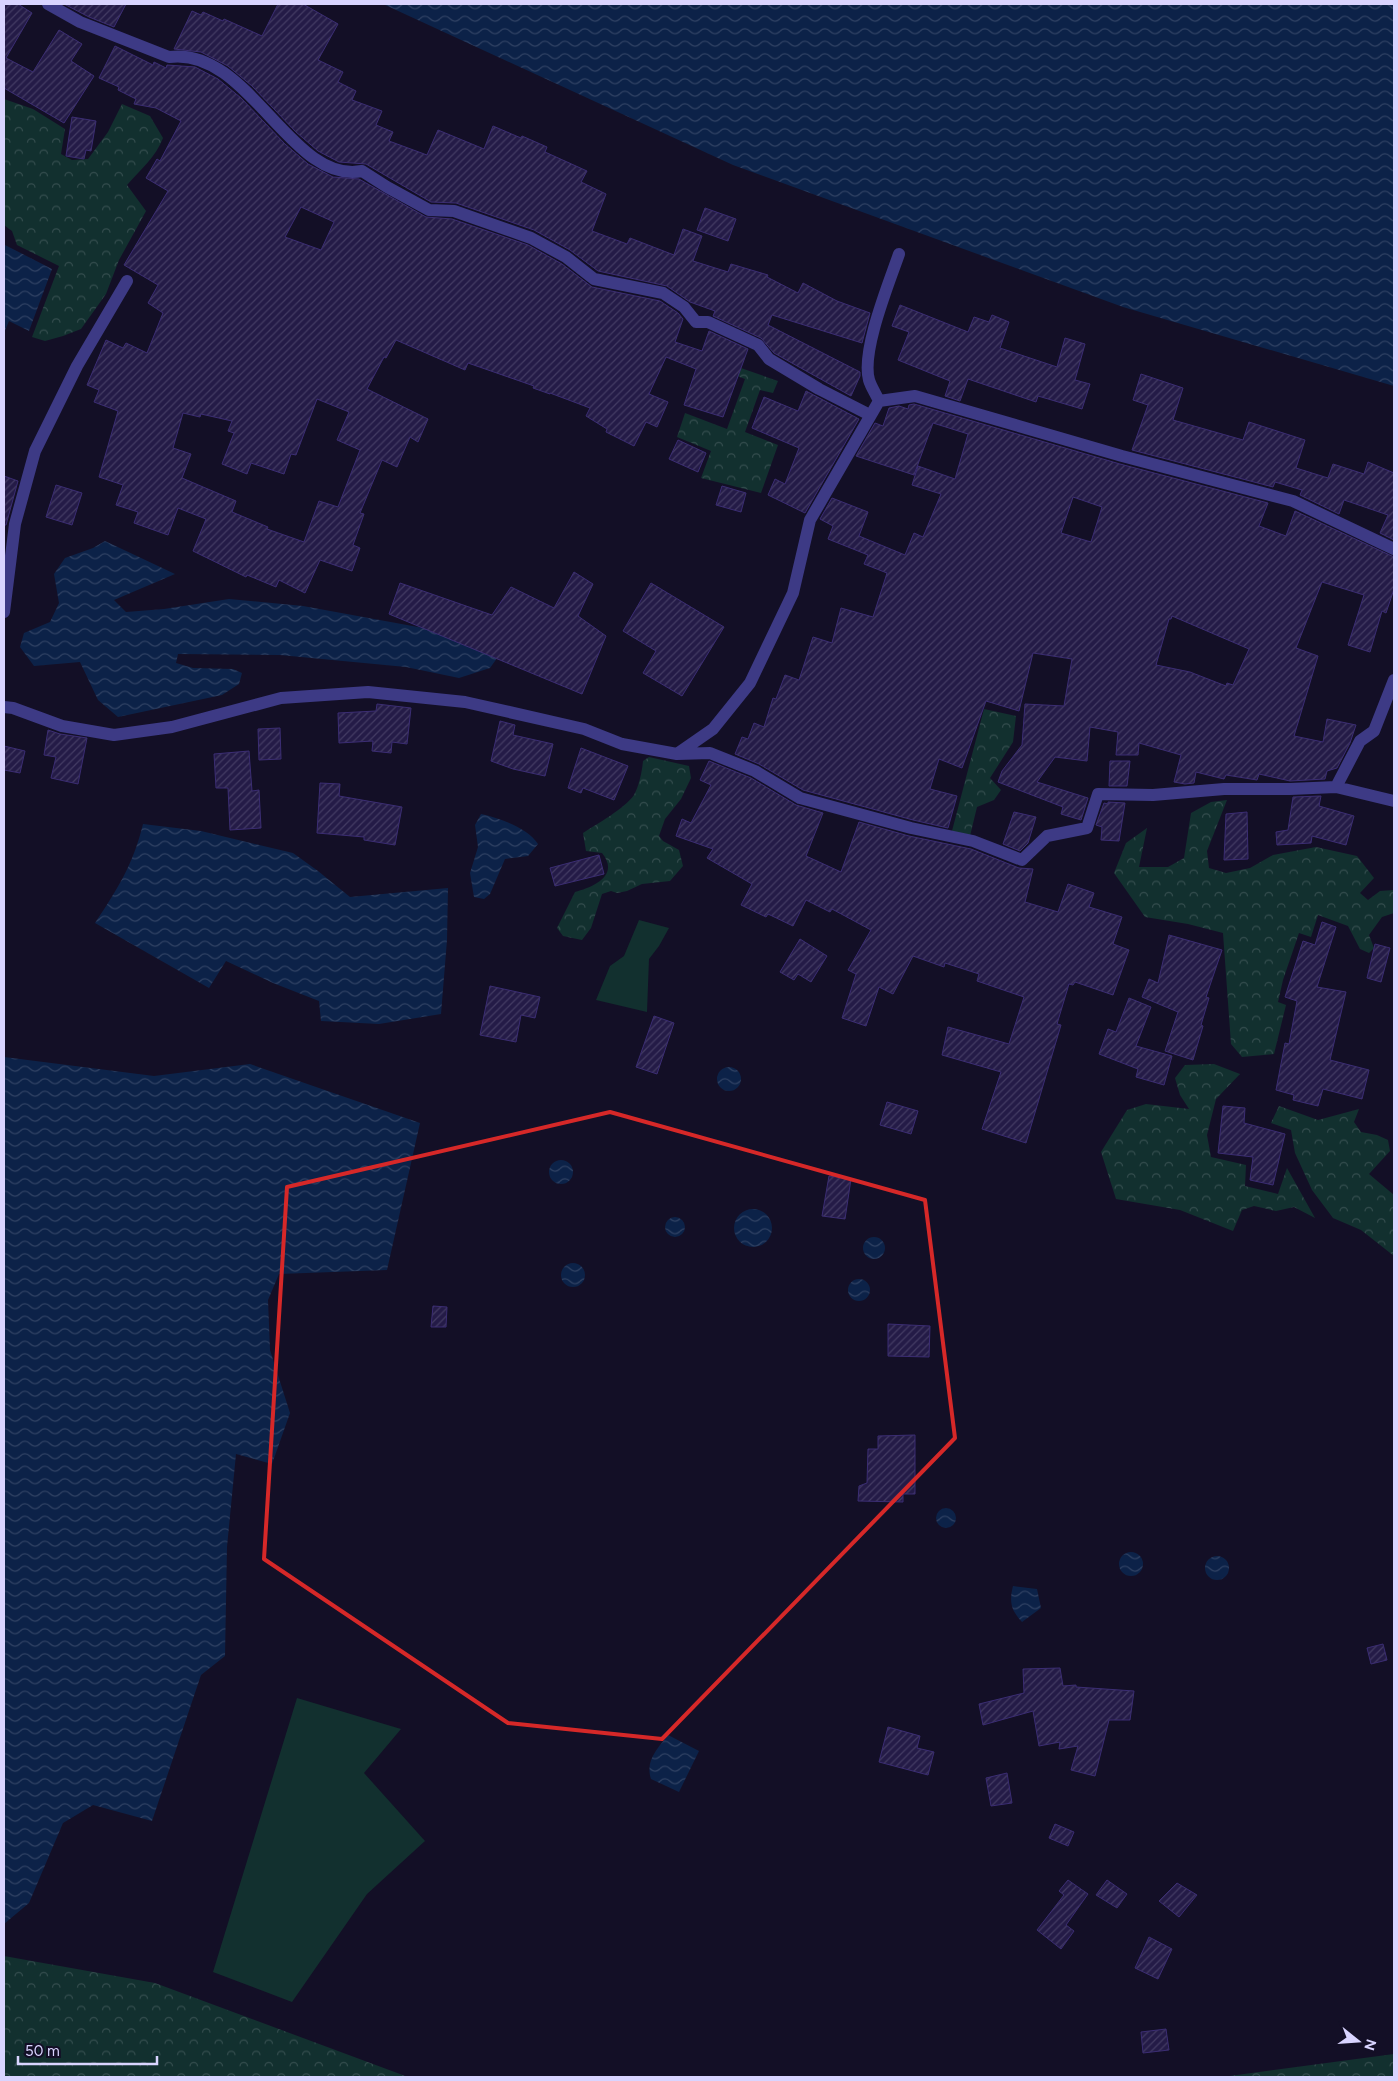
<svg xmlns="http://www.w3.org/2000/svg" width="1398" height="2081" font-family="Figtree,sans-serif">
<defs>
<pattern id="forest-crowns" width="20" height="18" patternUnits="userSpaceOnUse" patternTransform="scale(1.25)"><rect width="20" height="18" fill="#12302f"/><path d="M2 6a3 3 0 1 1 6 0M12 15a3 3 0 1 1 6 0" fill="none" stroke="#344d4e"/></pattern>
<pattern id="water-waves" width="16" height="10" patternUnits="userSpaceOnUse" patternTransform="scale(1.25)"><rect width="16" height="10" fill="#0c2248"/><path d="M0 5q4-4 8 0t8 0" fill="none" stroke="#2f4163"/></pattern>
<pattern id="building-hatch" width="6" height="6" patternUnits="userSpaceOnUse" patternTransform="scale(1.25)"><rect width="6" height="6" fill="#241b47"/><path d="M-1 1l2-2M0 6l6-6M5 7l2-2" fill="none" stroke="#433b63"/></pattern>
</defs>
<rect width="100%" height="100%" fill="#130f26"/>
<path fill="#12302f" d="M639 920 669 928 659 946 649 959 647 1012 596 1000 610 966 624 956Z
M297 1698 401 1729 364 1773 425 1841 367 1894 292 2002 213 1972Z"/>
<path fill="url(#forest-crowns)" d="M4 99 33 109 65 129 61 154 72 160 88 159 108 132 122 104 150 116 163 138C156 157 140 170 127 185L146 211 119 260 106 294 81 329 63 336 45 341 32 337 59 266 17 245 12 231 4 225Z
M735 366 778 381 773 393 760 390 745 432 778 445 761 493 701 478 711 451 677 437 685 413 727 429 745 379 732 374Z
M984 709 1016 716 1013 742 990 778 1001 790 994 800 977 807 970 836 952 831Z
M649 757 689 766 691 778 681 799 665 819 659 836 663 841 679 850 683 866 670 881 642 884 627 891 617 893 611 891 602 894 591 928 582 940 563 936 557 928 575 892C594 887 620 875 602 853L586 851 583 833C597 824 624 809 634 795 639 786 642 772 643 761Z
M1227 800 1207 851 1209 868 1226 873 1250 868 1273 855 1316 847 1357 856 1374 878 1360 893 1368 900 1380 891 1394 890V913L1382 917 1369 935 1374 948 1369 953 1360 949 1348 926 1318 915 1311 937 1299 933 1283 980 1278 1002 1286 1005 1274 1054 1242 1057 1231 1044 1223 933 1188 924 1145 917 1114 873 1126 843 1147 828 1139 867H1168L1184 858 1191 813 1211 802Z
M1214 1064 1240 1074 1216 1099 1207 1135 1211 1157 1246 1165 1245 1186 1278 1194 1287 1168 1315 1218 1294 1207 1276 1211 1254 1206 1242 1210 1233 1231 1180 1210 1116 1199 1101 1152 1127 1110 1146 1104 1189 1109 1180 1095 1175 1078 1185 1065Z
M1279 1106 1318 1120 1359 1109 1354 1122 1361 1132 1377 1135 1388 1140 1390 1151 1369 1174 1394 1195V1256L1361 1230 1333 1218 1312 1190 1295 1153 1291 1130 1271 1123Z
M4 1956 155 1983 408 2077H4Z
M1394 2054V2077H1222Z"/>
<path fill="url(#water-waves)" d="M383 4H1394V386L1123 307 733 165Z
M5 245 52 269 29 331 9 321 4 333V248Z
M105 541 175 574 114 600 126 612 164 609 229 599 303 606 489 640 500 654 490 668 459 678 406 667 280 655 178 654 176 663 193 668 233 669 242 673 239 684 222 695 118 717 98 700 80 662 34 666 20 647 24 633 50 622 59 603 54 574 65 558 93 548Z
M481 814C499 818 528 828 538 844L528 856 505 859 490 894 484 899 474 897 470 873 478 847 475 825Z
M143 824 201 831 293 853 318 871 350 897 448 888 447 940 441 1014 379 1024 321 1021 319 1001 273 983 226 961 209 988 95 923C118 888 133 865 143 824Z
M4 1057 154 1076 250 1064 420 1123 387 1270 279 1274 268 1300 270 1350 290 1413 272 1464 236 1454 227 1547 225 1656 201 1675 152 1821 93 1805 63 1823 29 1903 4 1924Z
M717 1079a12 12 0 1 1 24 0a12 12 0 1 1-24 0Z
M549 1172a12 12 0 1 1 24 0a12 12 0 1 1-24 0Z
M734 1228a19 19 0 1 1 38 0a19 19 0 1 1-38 0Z
M665 1227a10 10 0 1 1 20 0a10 10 0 1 1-20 0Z
M863 1248a11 11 0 1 1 22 0a11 11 0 1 1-22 0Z
M561 1275a12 12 0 1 1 24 0a12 12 0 1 1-24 0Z
M848 1290a11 11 0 1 1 22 0a11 11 0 1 1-22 0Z
M936 1518a10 10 0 1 1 20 0a10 10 0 1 1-20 0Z
M1119 1564a12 12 0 1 1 24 0a12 12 0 1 1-24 0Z
M1205 1568a12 12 0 1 1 24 0a12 12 0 1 1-24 0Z
M1013 1586 1037 1589 1041 1608 1022 1622C1011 1610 1009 1602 1013 1586Z
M668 1735 699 1751 679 1792 651 1779C645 1761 657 1749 668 1735Z"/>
<path fill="url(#building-hatch)" stroke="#3b2d73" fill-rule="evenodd" d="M4 4H18L32 13 6 58 33 72 59 30 82 44 71 61 94 76 64 123 4 88Z
M64 4H126L114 27 89 17Z
M278 4H303L338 24 318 60 343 72 338 82 356 91 352 100 382 111 376 125 393 132 389 141 427 155 438 130 484 149 493 126 521 138 522 136 547 147 545 152 587 171 581 182 606 194 592 231 627 244 630 238 674 255 683 229 702 236 693 261 728 272 731 264 768 275 767 277 798 293 803 283 837 301 870 313 862 343 772 315 768 325 860 372V376L851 396 774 353 761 338 713 316 715 311 690 302 667 286 598 271 570 250 534 230 456 203 431 202 366 164 339 162 318 151 296 132 252 86 228 66 201 52 174 49 192 11 201 15 203 12 223 21 224 19 262 36Z
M115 46 153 65 154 62 166 68 167 65 195 67 218 79 241 98 285 144 308 164 333 177 359 179 426 217 452 219 528 245 562 264 592 287 660 301 678 313 683 319 675 342 702 351 709 331 748 349 723 417 684 405 696 369 666 357 649 394 668 402 657 427 646 422 634 446 606 432 607 429 586 416 590 408 550 393V394L533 388 534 386 468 363 465 370 396 340 386 358 384 357 367 389 428 419 418 442 410 437 397 467 382 460 360 513 364 514 353 545 360 548 352 571 320 560 305 593 279 580 276 587 247 575 246 577 193 551 206 519 178 508 168 535 134 523 138 512 116 505 123 485 99 477 118 411 94 402 99 390 87 385 106 340 123 348 126 343 147 353 163 313 148 303 158 285 124 265 168 191 146 178 157 159 160 161 181 121 156 108 134 104 136 99 118 90 119 87 99 78ZM301 207 334 222 321 250 285 237ZM317 399 349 412 337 440 360 450 338 507 319 501 304 542 267 529 268 527 232 512 236 501 182 478 191 454 173 448 183 413 200 417 201 414 232 421 228 431 234 433 222 464 247 474 251 463 284 474 291 454 296 455Z
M72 117 96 121 91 151 86 150 84 159 66 156Z
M705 208 736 219 728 241 697 230Z
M900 305 968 332 974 317 989 322 992 315 1009 322 1000 348 1057 367 1065 338 1085 344 1075 380 1090 384 1082 409 1038 396 1036 402 968 379 960 401 945 396 950 381 898 360 909 332 892 326Z
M1141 374 1183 388 1173 420 1243 440 1249 422 1305 440 1296 468 1328 478 1333 464 1364 474 1368 462 1394 473V540L1380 533 1388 515 1344 500 1339 514 1300 495 1302 490 1275 482 1273 487 1132 450 1148 405 1133 400Z
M806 391 859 419 805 513 768 495 775 479 785 484 799 448 752 428 764 397 798 411Z
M914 404 1120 464 1268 503 1259 526 1286 536 1295 511 1394 557V589L1386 613 1382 611 1370 652 1348 645 1364 595 1322 582 1296 648 1318 656 1294 736 1323 742 1327 719 1356 725 1350 743 1337 768 1327 771 1325 779 1290 781 1259 774 1257 780 1226 775 1224 779 1196 772 1194 783 1185 784 1174 782 1181 755 1139 743 1138 755H1116L1118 732 1090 727 1087 761 1055 757 1037 782 1088 798 1081 820 1061 814 1063 807 998 782 1002 771 1022 745 1025 704 1064 706 1072 659 1033 653 1019 711 986 701 962 768 939 759 930 789 957 796 948 828 913 820 803 790 759 764 735 754 742 737 748 739 754 723 764 727 773 698 776 699 785 675 799 680 813 637 832 643 841 608 873 617 887 573 864 564 868 555 828 539 833 526 820 519 832 498 868 512 859 536 905 555 914 533 923 537 941 494 912 485 918 466 955 479 968 434 933 423 914 475 856 456 875 423 883 426 889 408 899 406 908 409 909 405ZM1073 497 1102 507 1091 542 1061 533ZM1172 616 1249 649 1233 685 1227 683 1226 686 1190 672 1156 665 1169 619H1171Z
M678 440 706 453 698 472 669 459Z
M4 476 18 481 6 525H4Z
M56 485 82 493 72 525 46 517Z
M722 486 746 493 741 512 716 505Z
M574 572 593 584 578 616 606 636 582 694 389 614 400 583 492 615 511 587 554 608Z
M651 583 724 627 682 696 643 673 656 651 623 631Z
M377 704 411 708 407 744 392 742 391 753 372 751 373 741 339 743 338 713 376 711Z
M500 721 515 725 513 735 553 744 545 776 513 769 491 761Z
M280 728 281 759 259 760 258 729Z
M48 730 60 734 87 738 78 784 51 778 56 757 44 755Z
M4 746 25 751 20 773 4 770Z
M581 748 628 766 614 800 583 788 581 793 568 788Z
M249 751 252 791 259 790 261 828 230 830 228 788H216L214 754Z
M709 761 751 778 796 805 823 813 806 856 841 872 859 822 909 836 971 849 1019 868 1033 869 1025 902 1058 912 1068 884 1094 893 1089 907 1122 917 1113 944 1129 950 1113 995 1075 982 1073 985 1069 984 1057 1024 1061 1025 1026 1143 982 1129 1001 1072 942 1055 948 1027 1009 1044 1024 997 977 981 979 974 945 963 944 967 913 956 893 994 879 987 866 1026 842 1018 856 974 848 970 871 930 832 909 830 912 806 900 793 926 768 914 766 917 741 905 752 884 707 858 713 849 676 836 682 819 691 823 711 785 700 780Z
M1110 761H1130L1127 786H1109Z
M320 783 340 784 339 796 402 807 395 845 364 840V837L317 833Z
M1321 796 1319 806 1354 816 1346 845 1312 836 1311 843 1277 845 1276 832 1288 830 1293 797Z
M1108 802 1125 803 1119 841 1101 840 1102 827 1096 825 1104 803 1108 804Z
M1014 812 1036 817 1028 843 1020 851 1003 844Z
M1247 812 1248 859 1224 860 1226 814Z
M599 855 604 874 555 886 550 868Z
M1322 922 1336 927 1317 987 1346 992 1330 1060 1369 1070 1362 1099 1323 1089 1318 1106 1293 1100 1294 1095 1276 1090 1285 1043 1289 1044 1297 1001 1285 997 1303 941 1315 945Z
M1169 935 1222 950 1206 997 1209 998 1201 1025 1203 1026 1193 1060 1165 1051 1178 1012 1142 997 1149 979 1158 983Z
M800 939 827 956 811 982 798 974 794 980 780 972Z
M1375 944 1390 948 1381 982 1367 978Z
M490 986 540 997 535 1018 521 1015 516 1042 480 1035Z
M1129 998 1151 1007 1136 1046 1172 1056 1164 1085 1136 1077 1138 1069 1099 1054 1108 1029 1116 1032Z
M654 1016 674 1023 657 1074 636 1067Z
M887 1102 918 1111 911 1134 880 1125Z
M1223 1106 1245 1108 1244 1123 1285 1134 1273 1185 1250 1180 1253 1157 1218 1153Z
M829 1176 851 1179 845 1219 822 1216Z
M433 1306 447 1307 446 1327H431Z
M888 1324 930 1326 929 1357 888 1356Z
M915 1435V1494H903V1502L858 1501 859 1486 867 1483 868 1449H878V1436Z
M1383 1644 1387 1660 1371 1664 1367 1648Z
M1060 1668 1063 1686 1076 1685V1687L1134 1691 1130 1720H1109L1095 1776 1071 1770 1078 1746 1059 1749 1060 1742 1039 1746 1033 1711 983 1725 979 1704 1024 1693 1023 1669Z
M888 1727 920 1736 917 1748 934 1752 928 1775 879 1762Z
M1007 1773 1012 1803 991 1806 986 1778Z
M1055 1824 1074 1832 1068 1846 1049 1838Z
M1068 1880 1088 1894 1066 1925 1074 1931 1061 1949 1037 1930 1064 1895 1059 1891Z
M1107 1880 1127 1894 1117 1908 1096 1895Z
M1177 1883 1197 1895 1179 1917 1159 1901Z
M1149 1937 1172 1949 1158 1979 1135 1968Z
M1166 2029 1169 2050 1143 2053 1141 2032Z"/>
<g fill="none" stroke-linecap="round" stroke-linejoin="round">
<path stroke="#3d3a85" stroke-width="12" d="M48 4 80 22 169 57C249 46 291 185 362 171L387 187 429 210 454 211 531 238 566 257 594 279 663 293 684 307 696 322H708L758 345 769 359 819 389 870 415
M879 401C876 394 871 387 869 380 861 351 889 283 899 254
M4 612 15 524 35 451 77 366 127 281
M4 707 13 708 62 726 114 735 172 727 281 698 368 692 465 702 584 729 622 744 677 754 713 729 750 683 793 593 810 520 879 401 915 396 1122 456 1293 501 1394 549
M677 754 710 753 755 771 800 798 911 828 973 841 1022 860 1047 836 1087 828 1098 794 1153 795 1224 789H1290L1336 787 1360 741 1374 731 1394 680
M1336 787 1394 801"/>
</g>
<path fill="none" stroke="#d62828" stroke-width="4" stroke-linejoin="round" d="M610 1112 925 1200 955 1438 662 1739 508 1723 264 1559 287 1187Z"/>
<rect width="1398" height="2081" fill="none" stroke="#d9d4ff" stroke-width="10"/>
<g transform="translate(1358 2041) rotate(107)" stroke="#130f26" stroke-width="4" paint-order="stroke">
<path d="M0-4L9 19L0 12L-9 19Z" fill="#d9d4ff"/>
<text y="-8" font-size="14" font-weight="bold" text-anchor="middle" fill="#d9d4ff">N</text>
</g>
<path d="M18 2056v8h139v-8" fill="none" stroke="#d9d4ff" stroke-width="2.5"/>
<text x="25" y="2056" font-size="15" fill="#d9d4ff" stroke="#130f26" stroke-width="4" paint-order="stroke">50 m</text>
</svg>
